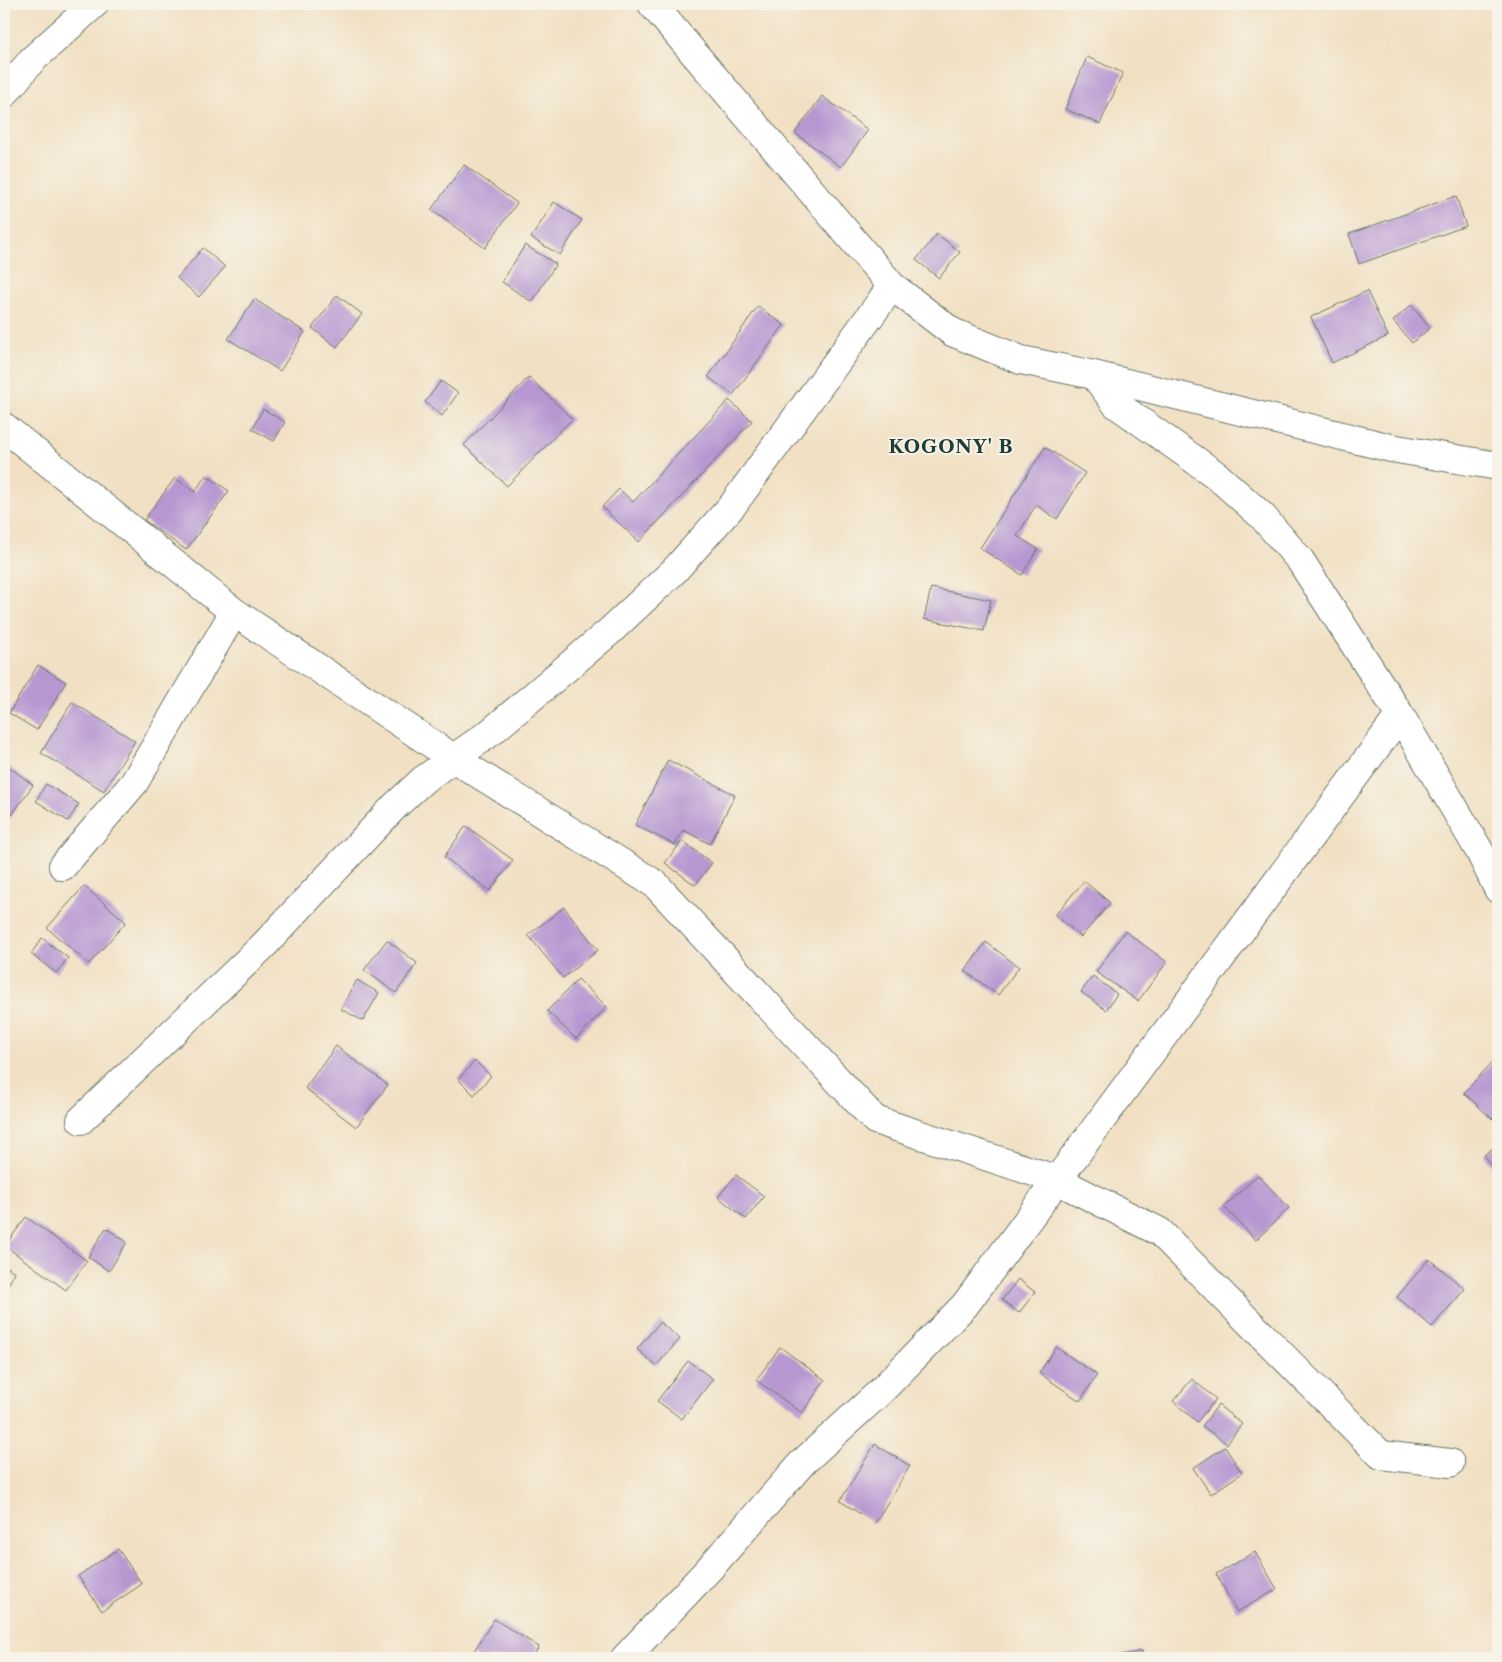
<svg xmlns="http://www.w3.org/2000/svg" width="1502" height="1662" font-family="'Libre Caslon Text',serif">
<rect width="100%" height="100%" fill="#f7f3e8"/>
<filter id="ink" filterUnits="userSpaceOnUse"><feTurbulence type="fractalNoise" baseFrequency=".02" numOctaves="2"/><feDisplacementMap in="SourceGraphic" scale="10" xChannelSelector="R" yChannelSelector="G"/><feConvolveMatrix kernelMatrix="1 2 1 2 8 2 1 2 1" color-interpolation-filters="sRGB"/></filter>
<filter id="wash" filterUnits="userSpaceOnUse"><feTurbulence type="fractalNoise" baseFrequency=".0096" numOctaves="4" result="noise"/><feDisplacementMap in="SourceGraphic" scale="20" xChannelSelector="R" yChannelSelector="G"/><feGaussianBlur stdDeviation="1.12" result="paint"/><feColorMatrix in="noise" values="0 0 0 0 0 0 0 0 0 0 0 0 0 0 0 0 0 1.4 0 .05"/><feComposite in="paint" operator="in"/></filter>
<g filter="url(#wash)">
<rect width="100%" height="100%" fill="#f1e0c3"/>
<g id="blocks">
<path fill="#b697d1" d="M1087 57 1123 73 1100 124 1065 109Z
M822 96 868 130 841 167 795 133Z
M464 165 517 203 485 248 431 210Z
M1456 196 1466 226 1359 264 1349 234Z
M554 202 582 220 560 255 531 238Z
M937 234 960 252 939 278 916 260Z
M525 245 556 264 532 302 502 282Z
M203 248 225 267 199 297 177 278Z
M1367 291 1388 336 1332 363 1311 317Z
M337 295 362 314 337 347 312 328Z
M254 299 305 332 280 371 228 339Z
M1411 305 1430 328 1412 343 1393 321Z
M758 306 784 325 733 395 708 377Z
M529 377 572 419 507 486 464 445Z
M441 381 458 393 442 416 425 402Z
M729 400 752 421 639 542 602 507 619 489 633 502Z
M263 409 285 422 274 441 252 429Z
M1045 447 1085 473 1057 519 1036 505 1017 536 1038 549 1022 575 980 548Z
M206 475 229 491 186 550 144 520 175 478 195 492Z
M931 588 991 600 984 631 924 619Z
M38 665 66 682 37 730 9 713Z
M72 702 135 741 104 791 41 753Z
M668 760 735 795 710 844 683 830 675 845 635 825Z
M4 763 33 785 4 826Z
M46 784 79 804 68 821 36 801Z
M466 826 513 860 490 891 444 857Z
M682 841 712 863 695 885 665 863Z
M1084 881 1110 903 1081 937 1055 915Z
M84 886 126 922 89 964 47 928Z
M564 907 598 950 563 978 528 935Z
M1125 931 1167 962 1138 1001 1096 972Z
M42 938 68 958 56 973 31 954Z
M387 940 417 963 396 993 364 970Z
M986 942 1019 967 998 995 965 971Z
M1093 976 1117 994 1106 1010 1081 992Z
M578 979 607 1007 576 1039 547 1011Z
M357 980 379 993 363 1021 341 1009Z
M336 1046 388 1085 356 1127 305 1088Z
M1498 1056V1113L1492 1119 1464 1093Z
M475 1061 491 1076 474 1095 458 1079Z
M1498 1144V1174L1484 1155Z
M736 1175 764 1196 746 1219 718 1197Z
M1258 1175 1289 1208 1256 1240 1224 1207Z
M26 1217 87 1261 66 1290 5 1246Z
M106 1228 127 1242 109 1271 88 1257Z
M1429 1259 1465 1289 1432 1327 1397 1297Z
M4 1266 15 1272 4 1293Z
M1018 1279 1035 1292 1019 1313 1002 1300Z
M660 1322 680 1339 656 1366 637 1349Z
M780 1347 825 1380 802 1413 756 1380Z
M1056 1347 1097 1375 1080 1401 1039 1373Z
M688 1361 713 1379 682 1419 657 1401Z
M1192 1379 1216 1399 1197 1422 1173 1401Z
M1218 1405 1242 1424 1227 1444 1202 1426Z
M875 1444 910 1466 875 1523 840 1501Z
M1225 1447 1242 1473 1211 1494 1193 1468Z
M118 1549 142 1584 102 1611 78 1576Z
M1255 1552 1277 1589 1237 1612 1216 1574Z
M494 1619 539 1647 532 1658H478L472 1654Z
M1142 1651 1143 1658H1112L1111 1657Z"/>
</g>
</g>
<g filter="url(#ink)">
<use href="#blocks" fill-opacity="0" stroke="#687666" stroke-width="1"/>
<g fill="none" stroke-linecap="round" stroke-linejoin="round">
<g stroke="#687666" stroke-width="30">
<path id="street" d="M652 4 892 286 952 332 1021 360 1094 375 1391 448 1498 466
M4 94 32 60 94 4
M1094 375 1116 404 1216 475 1262 516 1300 560 1400 715 1480 852 1498 889
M4 427 234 612 453 758 655 884 875 1120 1055 1179 1160 1232 1381 1455 1450 1463
M63 866 134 783 234 612
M81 1120 264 945 394 807 423 780 491 732 610 631 674 571 732 506 892 286
M625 1658 709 1569 802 1463 879 1393 965 1305 1400 715"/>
</g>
<use href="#street" stroke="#fff" stroke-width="28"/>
</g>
</g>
<g text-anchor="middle" stroke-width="4" stroke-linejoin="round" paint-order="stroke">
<g font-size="19" font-weight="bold" letter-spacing="1" fill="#1f3d34" stroke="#f7f3e8">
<text x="951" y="453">KOGONY' B</text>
</g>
</g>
<rect width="1502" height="1662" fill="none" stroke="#f7f3e8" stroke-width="20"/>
</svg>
